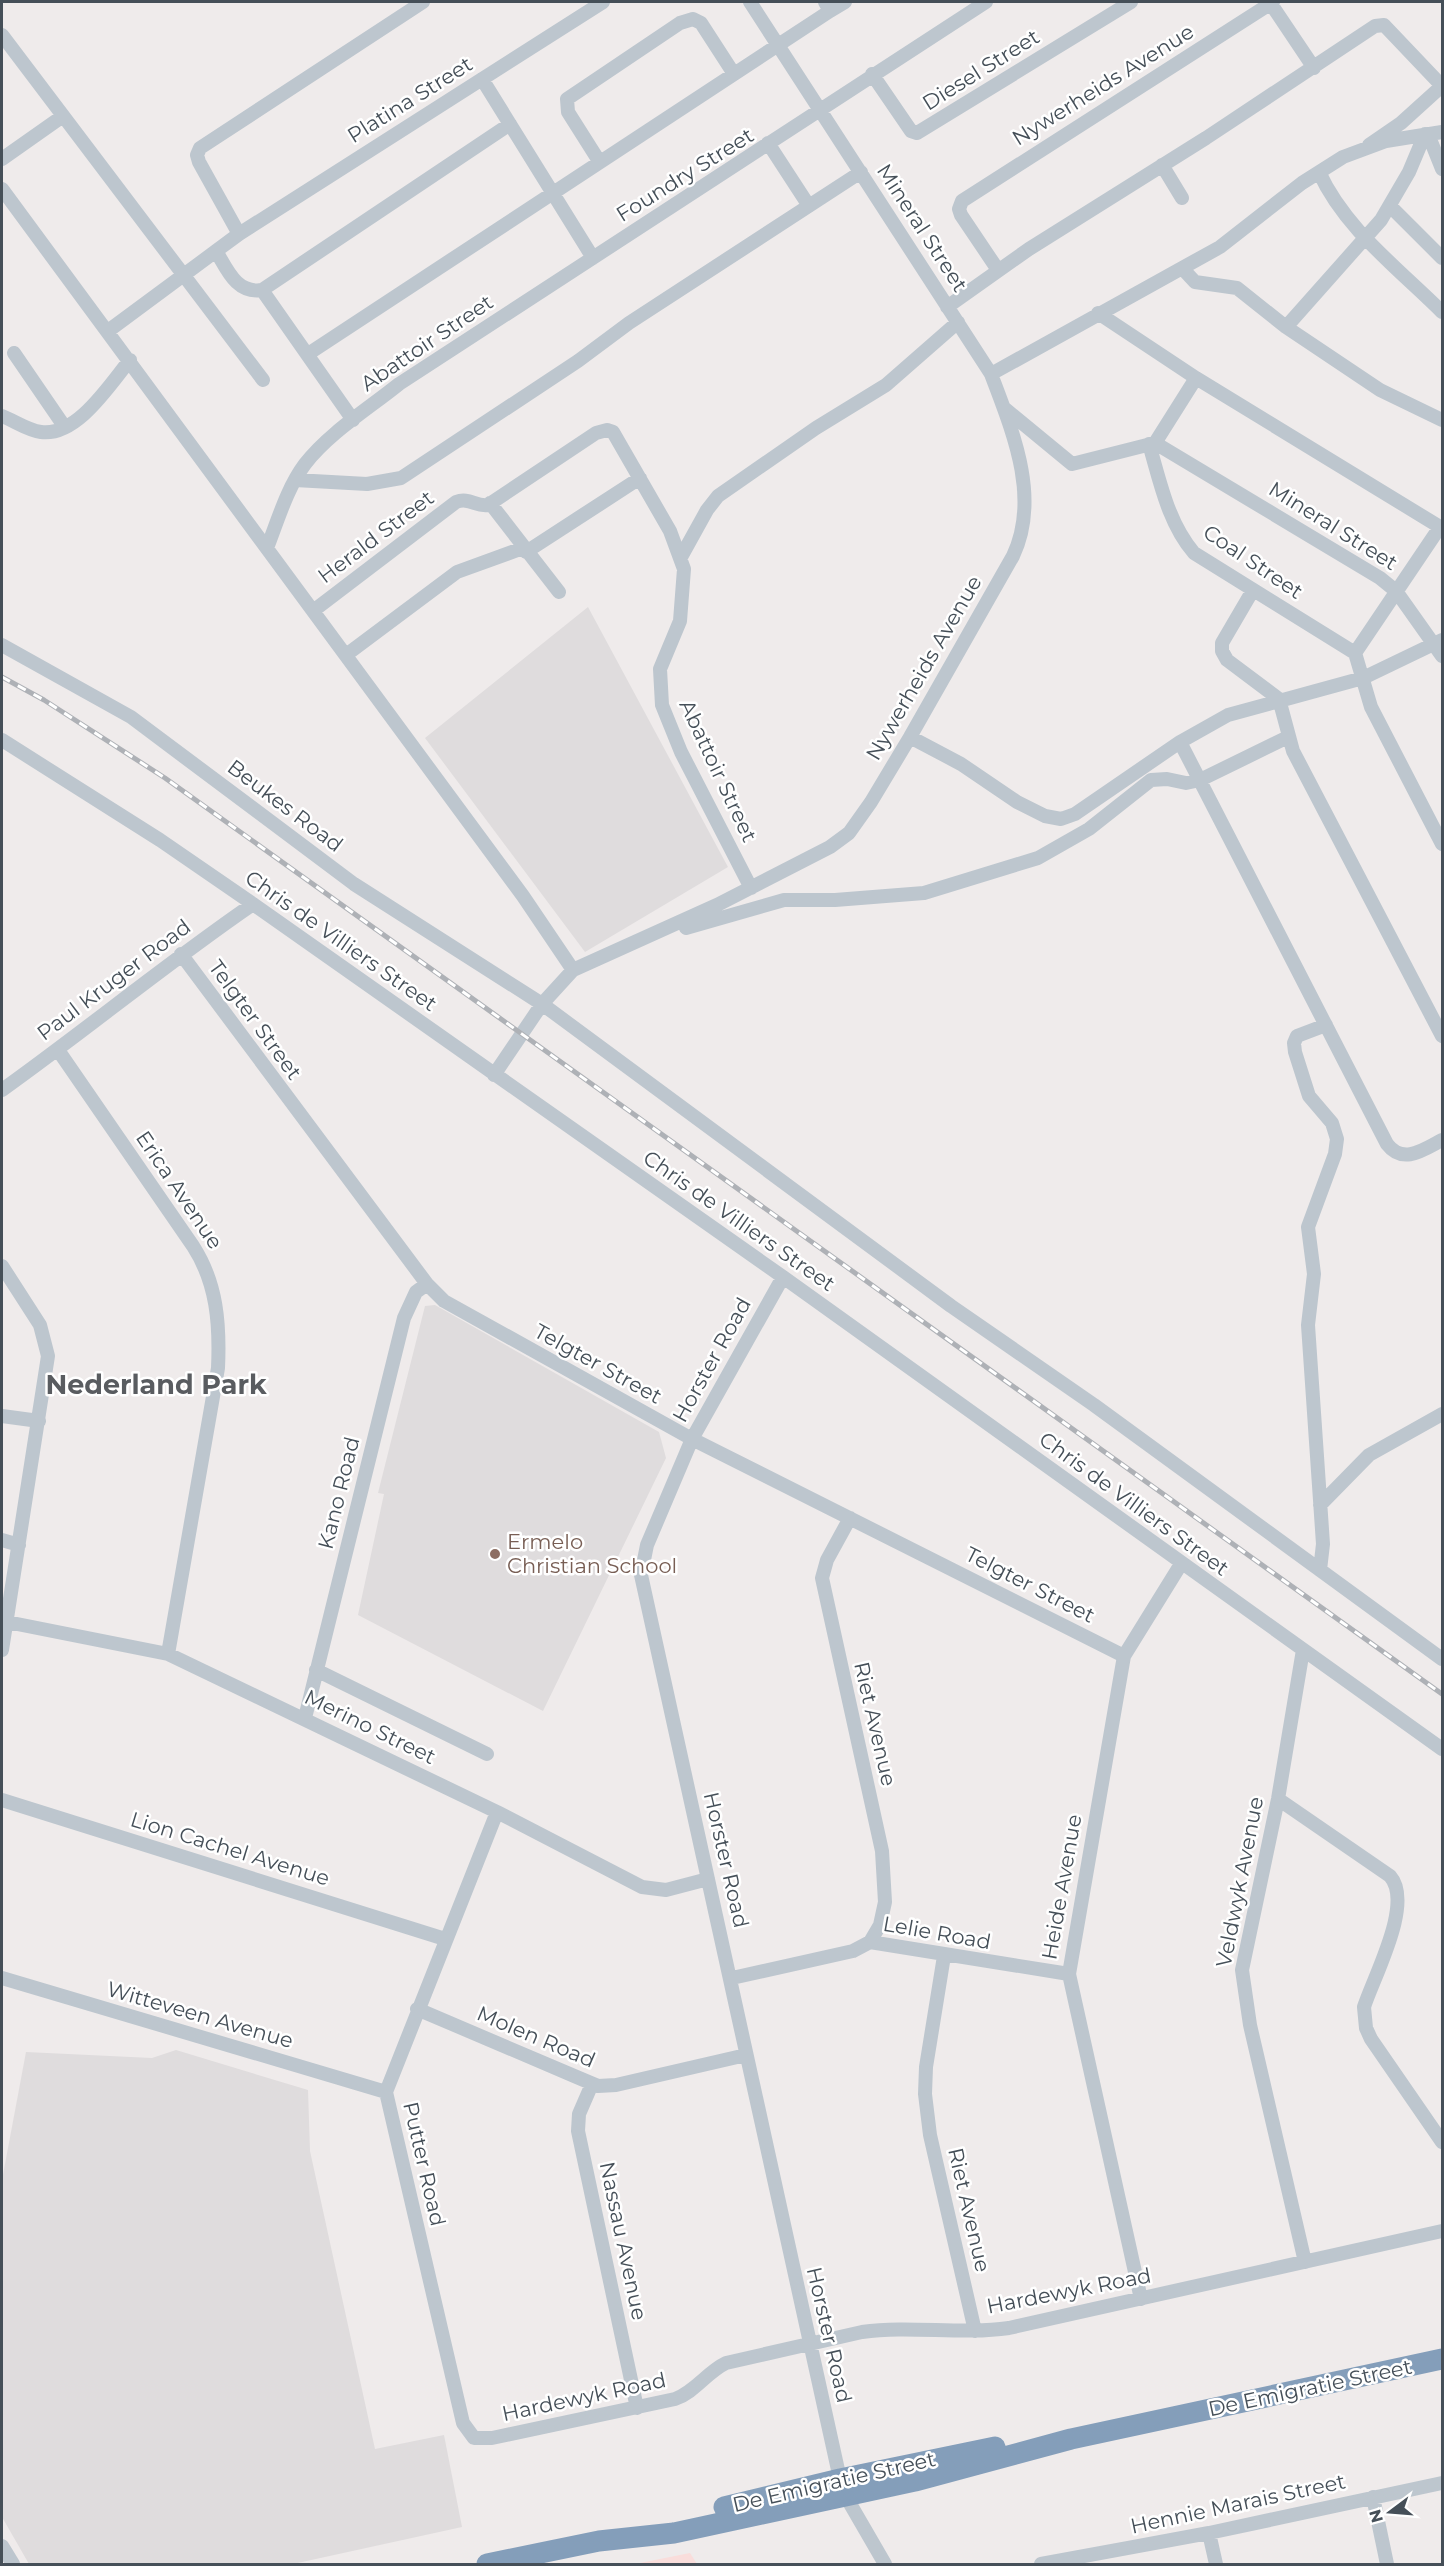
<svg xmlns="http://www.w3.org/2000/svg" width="1444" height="2566" font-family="Montserrat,sans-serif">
<rect width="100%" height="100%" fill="#efebeb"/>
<path fill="#dfdcdd" d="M588 607 728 867 585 952 425 738Z
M435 1305 659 1432 666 1458 543 1711 358 1615 384 1494 378 1493 425 1306Z
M176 2050 308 2090 310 2151 375 2449 444 2435 462 2527 293 2564H29L2 2517V2180L26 2052 152 2058Z"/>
<path fill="#f9dddb" d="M690 2553 697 2564H635Z"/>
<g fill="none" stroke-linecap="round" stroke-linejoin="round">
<path stroke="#bdc6ce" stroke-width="14" d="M825 2 830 11 845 2
M1271 4 1314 68
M2 35 263 380
M872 74 911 131 917 133 1131 2
M482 79 593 258
M1428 134 1442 169
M768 143 809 206
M2 159 63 116
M599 161 568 112 567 99 680 23 693 19 701 23 734 74
M1162 165 1182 198
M1319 172C1345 229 1399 269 1442 312
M2 189 523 896 573 970
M1390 206 1442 258
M239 234 199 162 197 155 200 148 423 2
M216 251C227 269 236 294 262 290L353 420
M1182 268 1195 282 1237 288 1286 327 1380 390 1442 420
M998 270 961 215 959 209 962 201 1273 2
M262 290 510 124
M947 307 1029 249 1206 138 1375 26 1384 25 1442 86 1401 123 1369 145
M1098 313 1196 378 1440 527 1355 653 1371 707 1442 844
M1286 327 1381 220 1409 172 1425 134
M108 331 239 234 603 2
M14 353 64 426
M308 354 830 11
M991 374 1220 247 1302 183 1343 157 1386 141 1442 132
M1196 378 1155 443 1380 578 1396 591 1442 656
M1004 408 1072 464 1155 443
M2 416C15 421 27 430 41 432 77 437 110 384 130 360
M1149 444C1160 481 1168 523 1194 553L1355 653
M295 480 367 484 401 478 578 361 629 323 861 172
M490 503 559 592
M267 548C278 520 287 488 305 464 329 433 368 409 399 384L986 2
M526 552 640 478
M681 557 707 510 718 496 816 428 886 385 958 322
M1253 590 1222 643V651L1227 660 1279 699
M313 611 456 502C469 497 476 507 488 505L596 433 607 430 613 432 670 531 684 569 680 621 660 669 662 705 681 752 751 888
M2 645 131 717 354 884 542 1004 951 1306 1094 1405 1442 1659
M346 655 457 572 523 548
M1279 699 1293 751 1442 1036
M910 737 961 764 1017 802 1045 816 1061 819 1075 814 1180 742 1228 715 1363 678 1442 640
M2 740 160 840 253 904 783 1277 1442 1749
M1180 742 1387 1144C1403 1165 1423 1150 1442 1140
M686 928 784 900H835L924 893 1038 858 1089 829 1151 780 1167 779 1186 783 1200 780 1288 737
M181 954 427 1284 444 1301 692 1439 1124 1656
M58 1050 193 1246C217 1283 220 1324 218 1368L168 1654
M494 1075 542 1004 573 970 717 905 830 847 849 833 871 802 910 737 1013 556C1041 497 1012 430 991 374L750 2
M2 1090C86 1030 167 963 253 904
M2 1266 40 1325 48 1356 2 1650
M783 1277 692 1439 647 1545 641 1575 840 2479 845 2495 885 2564
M2 1416 39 1421
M1320 1505 1369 1455 1442 1414
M850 1518 827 1560 822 1578 882 1851 885 1902 880 1925 870 1942
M2 1540 19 1545
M1320 1570 1323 1544 1308 1325 1314 1274 1308 1227 1335 1154 1337 1139 1332 1123 1309 1096 1295 1052 1294 1043 1297 1036 1326 1025
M2 1621 168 1654 497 1812 642 1887 666 1890 708 1879
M1303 1650 1278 1799 1242 1970 1250 2025 1305 2262
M316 1670 487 1754
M305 1718 404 1318 416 1292 427 1284
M1278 1799 1390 1876C1414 1903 1374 1976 1364 2007L1366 2028 1371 2039 1442 2142
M2 1800 445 1939
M497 1812 386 2092 463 2423 474 2438H492L675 2399C695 2392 707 2372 726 2363L862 2332C911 2325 960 2335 1009 2328L1442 2231
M944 1956 926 2067 925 2094 930 2135 975 2331
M2 1978 386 2092
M732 1978 853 1951 870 1942 1069 1974
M417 2009 579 2078 598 2086 616 2085 746 2055
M592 2084 579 2114 578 2131 637 2408
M1141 2299 1069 1974 1124 1656 1181 1564
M1373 2497 1387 2564
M1209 2533 1216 2564
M2 2546 13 2564
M1041 2564 1209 2533 1442 2483"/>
<path stroke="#849eba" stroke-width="21" d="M724 2507 840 2479 995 2447
M487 2564 599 2541 674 2533 915 2481 1071 2439 1442 2359"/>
<g stroke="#aeb1b6" stroke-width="5">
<path id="rail" d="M2 677 44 700 165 778 1442 1694"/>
</g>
<use href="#rail" stroke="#fff" stroke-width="3" stroke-dasharray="9" stroke-linecap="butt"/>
</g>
<circle fill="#8d6e63" stroke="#fff" stroke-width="2" cx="495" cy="1554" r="6"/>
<g text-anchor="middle" stroke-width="5" stroke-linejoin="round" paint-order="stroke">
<g font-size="21" fill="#454f58" stroke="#fff">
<text transform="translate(981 70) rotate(-32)" y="7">Diesel Street</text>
<text transform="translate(1103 85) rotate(-32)" y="7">Nywerheids Avenue</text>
<text transform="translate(410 100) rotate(-32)" y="7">Platina Street</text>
<text transform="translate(685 175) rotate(-32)" y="7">Foundry Street</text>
<text transform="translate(922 228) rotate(57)" y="7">Mineral Street</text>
<text transform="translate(427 343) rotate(-34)" y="7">Abattoir Street</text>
<text transform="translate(1333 526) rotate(32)" y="7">Mineral Street</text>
<text transform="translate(376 537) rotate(-37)" y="7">Herald Street</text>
<text transform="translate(1253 562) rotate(34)" y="7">Coal Street</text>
<text transform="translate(924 668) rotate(-60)" y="7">Nywerheids Avenue</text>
<text transform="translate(718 771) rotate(65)" y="7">Abattoir Street</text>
<text transform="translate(285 806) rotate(37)" y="7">Beukes Road</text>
<text transform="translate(341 941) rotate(35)" y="7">Chris de Villiers Street</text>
<text transform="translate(114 980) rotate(-37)" y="7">Paul Kruger Road</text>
<text transform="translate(255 1020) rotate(54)" y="7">Telgter Street</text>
<text transform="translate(179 1190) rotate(56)" y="7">Erica Avenue</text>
<text transform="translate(739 1221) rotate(35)" y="7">Chris de Villiers Street</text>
<text transform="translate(712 1360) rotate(-61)" y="7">Horster Road</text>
<text transform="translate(598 1364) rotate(29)" y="7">Telgter Street</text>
<text transform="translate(339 1493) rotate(-76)" y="7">Kano Road</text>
<text transform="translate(1134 1504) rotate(36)" y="7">Chris de Villiers Street</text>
<text transform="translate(1030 1585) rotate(27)" y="7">Telgter Street</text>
<text transform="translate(875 1724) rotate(77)" y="7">Riet Avenue</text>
<text transform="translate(370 1727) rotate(26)" y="7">Merino Street</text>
<text transform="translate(230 1849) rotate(17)" y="7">Lion Cachel Avenue</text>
<text transform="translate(726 1860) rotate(77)" y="7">Horster Road</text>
<text transform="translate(1240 1882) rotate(-79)" y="7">Veldwyk Avenue</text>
<text transform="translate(1062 1887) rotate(-80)" y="7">Heide Avenue</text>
<text transform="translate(937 1933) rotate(10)" y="7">Lelie Road</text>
<text transform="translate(200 2015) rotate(16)" y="7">Witteveen Avenue</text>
<text transform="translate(536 2037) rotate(23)" y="7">Molen Road</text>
<text transform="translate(424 2164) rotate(77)" y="7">Putter Road</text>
<text transform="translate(969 2210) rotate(77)" y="7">Riet Avenue</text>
<text transform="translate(623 2241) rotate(78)" y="7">Nassau Avenue</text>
<text transform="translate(1069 2291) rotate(-11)" y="7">Hardewyk Road</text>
<text transform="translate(829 2335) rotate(77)" y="7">Horster Road</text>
<text transform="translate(1310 2388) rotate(-12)" y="7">De Emigratie Street</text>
<text transform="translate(584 2397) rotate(-12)" y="7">Hardewyk Road</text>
<text transform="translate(834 2482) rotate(-13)" y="7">De Emigratie Street</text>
<text transform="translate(1238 2504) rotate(-12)" y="7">Hennie Marais Street</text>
</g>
<g font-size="21" fill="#785e54" stroke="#fff" text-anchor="start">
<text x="507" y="1549">Ermelo<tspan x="507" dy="24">Christian School</tspan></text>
</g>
<g font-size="27" font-weight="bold" fill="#595c60" stroke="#fff">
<text x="156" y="1394">Nederland Park</text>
</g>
</g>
<rect width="1444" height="2566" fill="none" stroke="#454f58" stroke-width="6"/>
<g transform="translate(1390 2512) rotate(254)" stroke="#ffffff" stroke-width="4.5" paint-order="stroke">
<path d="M0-4.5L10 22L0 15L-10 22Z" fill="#454f58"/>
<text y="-9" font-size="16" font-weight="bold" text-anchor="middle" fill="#454f58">N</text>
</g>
</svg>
